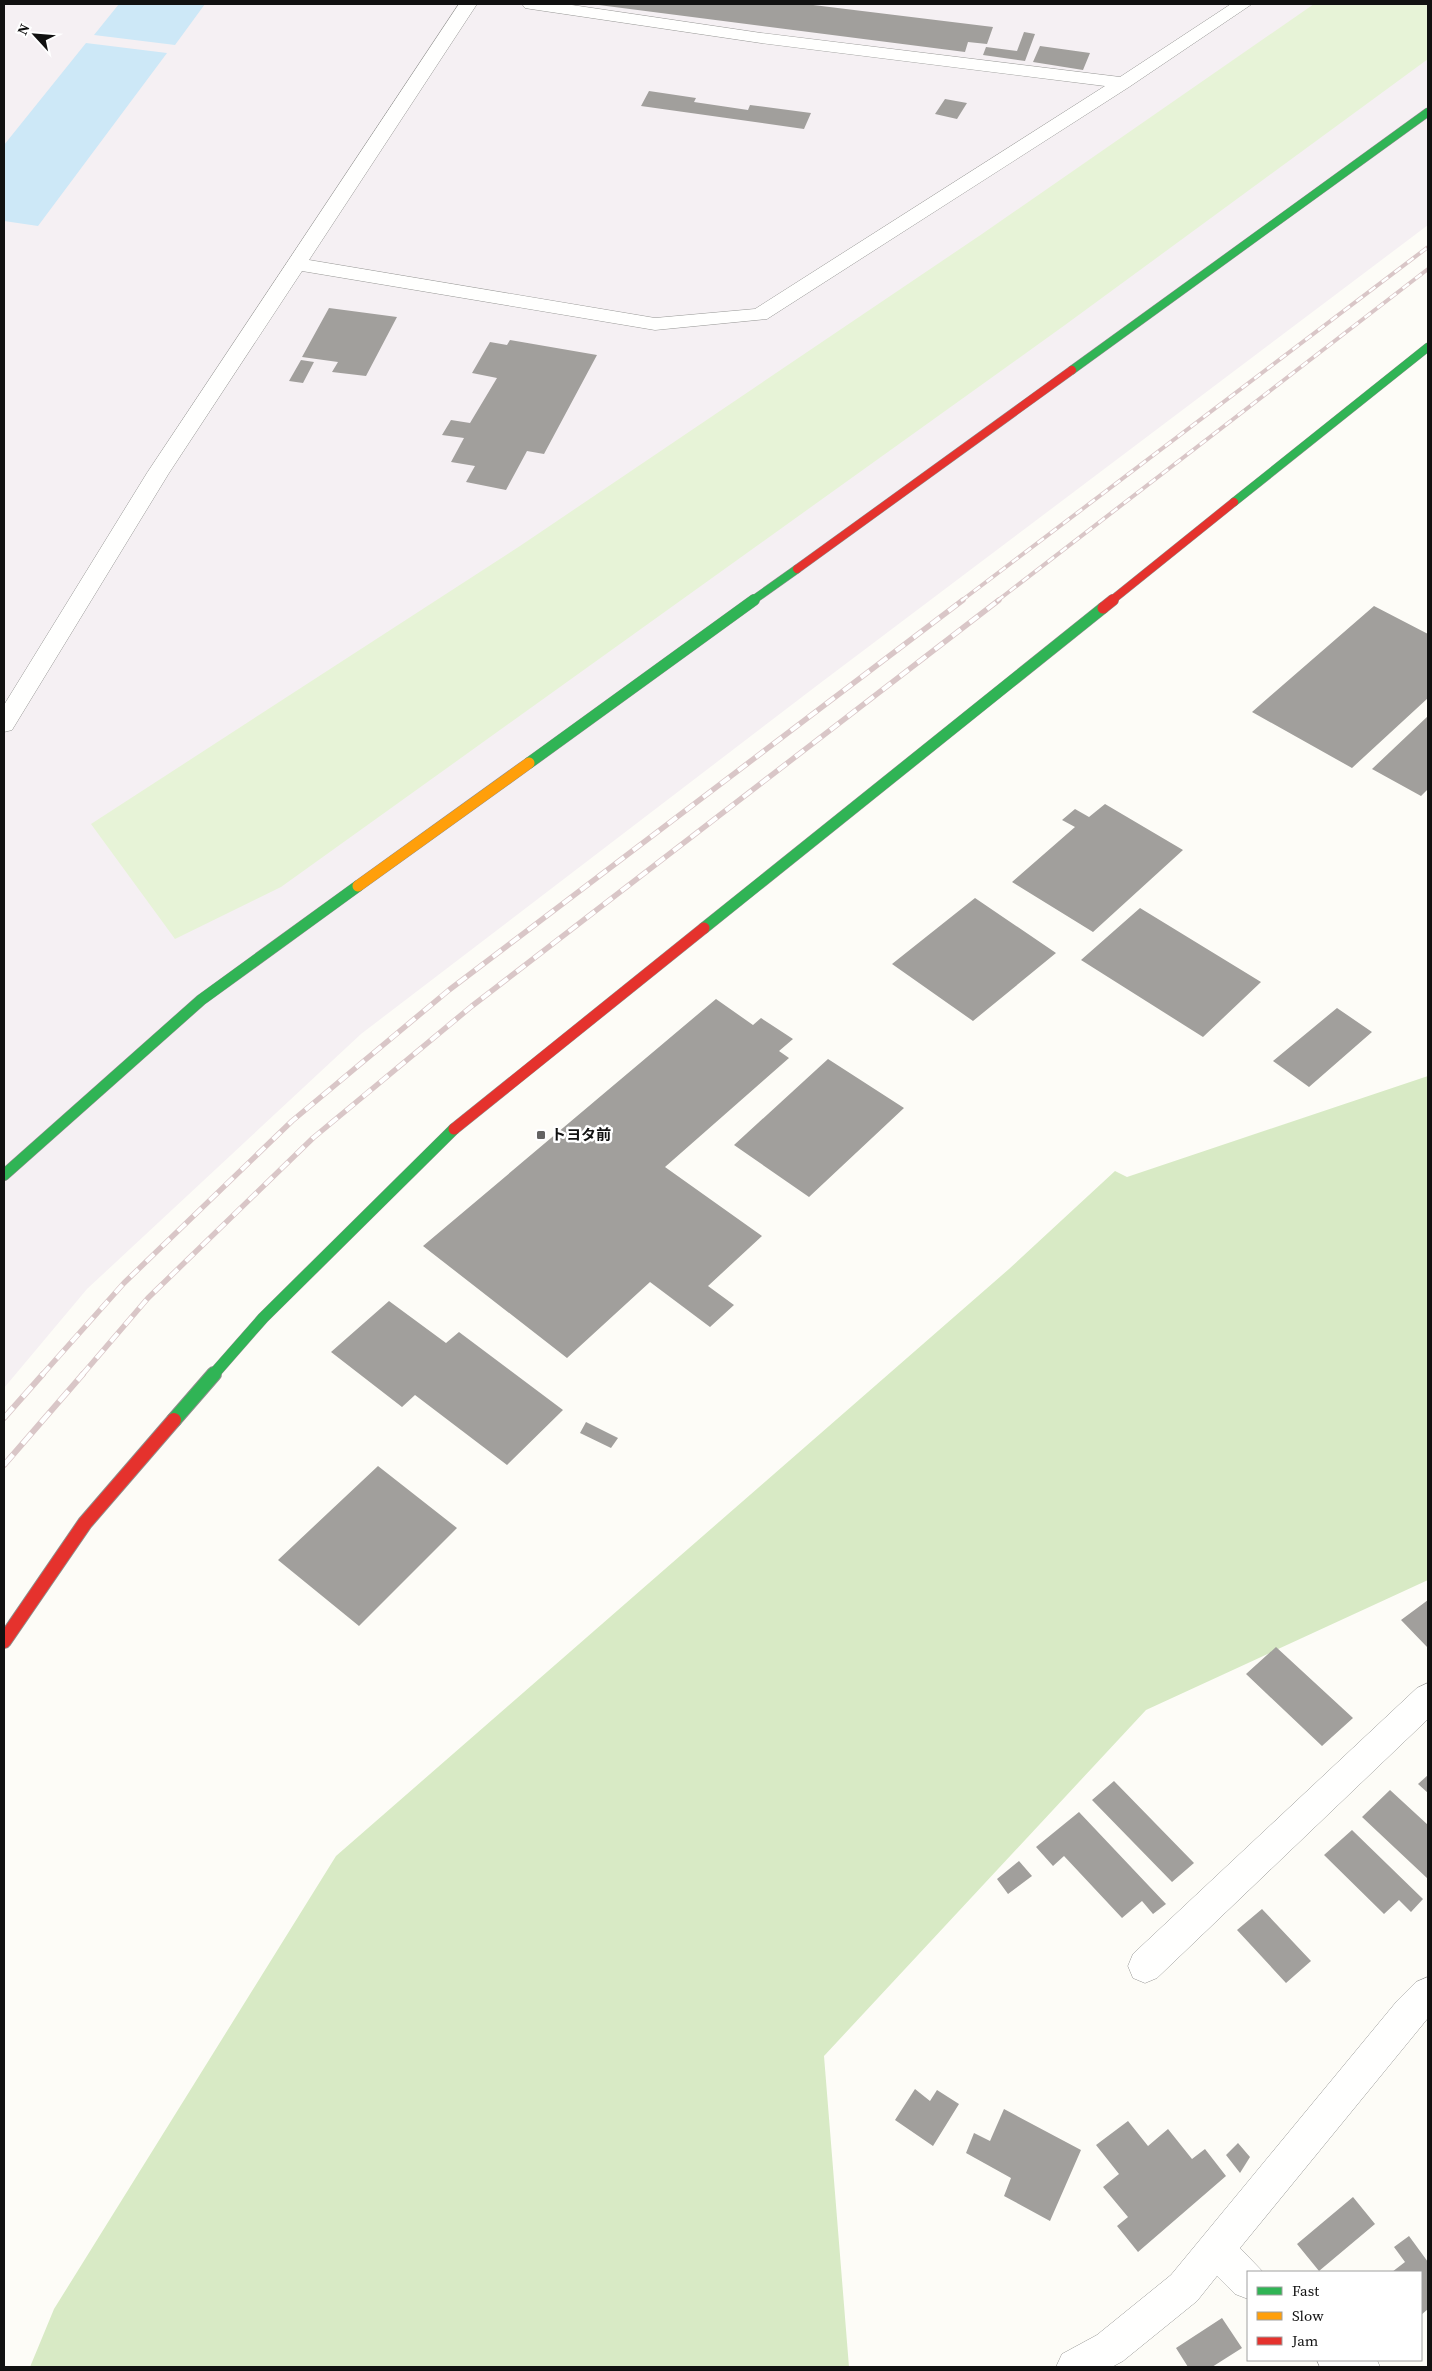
<svg xmlns="http://www.w3.org/2000/svg" width="1432" height="2371" font-family="'Source Serif 4','Noto Sans JP',serif">
<rect width="100%" height="100%" fill="#fdfcf7"/>
<path fill="#f5f0f3" d="M4 4H1428V225L819 684 361 1034 87 1289 4 1388Z"/>
<path fill="#e7f3d7" d="M1314 4H1428V59L1065 325 281 887 175 939 91 824 520 546 982 234Z"/>
<path fill="#d8eac5" d="M1428 1076V1580L1146 1710 824 2056 849 2367H30L54 2309 336 1856 1009 1269 1115 1171 1127 1177Z"/>
<path fill="#cde8f7" d="M119 4H205L175 45 94 35Z
M86 43 167 53 38 226 4 221V145Z"/>
<path fill="#a19f9c" d="M591 4H805L993 27 987 44 968 42 965 52Z
M1024 32 1035 34 1025 61 983 55 986 47 1017 51Z
M1040 46 1090 53 1083 70 1033 62Z
M649 91 696 98 694 102 748 110 750 105 811 113 804 129 641 106Z
M945 99 967 103 957 119 935 114Z
M329 308 397 317 366 376 332 372 338 362 302 357Z
M510 340 597 355 544 454 527 451 506 490 466 482 475 466 451 462 464 438 442 435 451 420 470 423 497 378 472 373 490 342 507 345Z
M301 360 314 362 303 383 289 381Z
M1374 606 1428 634V698L1352 768 1252 712Z
M1428 716V789L1421 796 1372 769Z
M1105 804 1183 850 1093 932 1012 882 1075 827 1062 820 1075 809 1089 817Z
M975 898 1056 953 973 1021 892 964Z
M1140 908 1261 982 1203 1037 1081 960Z
M716 999 753 1025 761 1018 793 1039 779 1051 789 1058 665 1167 762 1236 708 1286 734 1305 710 1327 650 1282 567 1358 423 1246Z
M1337 1008 1372 1032 1309 1087 1273 1061Z
M828 1059 904 1108 809 1197 734 1145Z
M389 1301 446 1343 459 1332 563 1410 507 1465 415 1395 402 1407 331 1352Z
M586 1422 618 1438 611 1448 580 1433Z
M378 1466 457 1528 359 1626 278 1560Z
M1428 1600V1648L1401 1620Z
M1276 1647 1353 1718 1322 1746 1246 1674Z
M1428 1775V1793L1418 1784Z
M1114 1781 1194 1863 1172 1882 1092 1800Z
M1390 1790 1428 1825V1879L1362 1817Z
M1079 1812 1166 1904 1153 1914 1142 1901 1122 1918 1064 1856 1053 1866 1036 1847Z
M1352 1830 1423 1899 1411 1912 1399 1900 1384 1914 1324 1855Z
M1019 1861 1032 1876 1008 1894 997 1879Z
M1262 1909 1311 1961 1286 1983 1237 1930Z
M915 2089 930 2101 937 2090 959 2104 933 2146 895 2120Z
M1004 2109 1081 2150 1050 2221 1004 2196 1011 2178 966 2153 974 2133 990 2141Z
M1128 2121 1148 2146 1168 2129 1192 2159 1205 2149 1226 2176 1138 2252 1117 2226 1128 2217 1103 2187 1119 2174 1096 2145Z
M1238 2143 1250 2157 1240 2173 1226 2155Z
M1353 2197 1375 2224 1319 2271 1297 2244Z
M1409 2236 1428 2262V2309L1421 2315V2272H1392L1405 2262 1394 2247Z
M1222 2318 1242 2348 1212 2367H1188L1176 2348Z"/>
<g fill="none" stroke-linecap="round" stroke-linejoin="round">
<g stroke="#979795" stroke-width="1">
<path id="lane" d="M459 4H477L309 260 655 318 755 309 1105 86 761 43 531 9 525 8 522 4H565L761 33 1120 77 1231 4H1252L1129 87 767 319 655 330 302 271 169 473 12 730 4 732V705L147 473Z"/>
</g>
<g stroke="#979795" stroke-width="1">
<path id="street" d="M1428 1683V1719L1157 1978 1145 1983 1133 1978 1128 1966 1133 1954 1417 1688Z
M1428 1977V2018L1240 2248 1263 2272H1248V2299L1235 2294 1217 2276 1197 2301 1123 2361 1112 2367H1056L1062 2354 1097 2335 1171 2275 1397 2001 1416 1982Z
M1317 2360H1377L1380 2367H1320Z"/>
</g>
<g stroke="#8e8d8b" stroke-width="9">
<path id="fast-far2" d="M1072 370 1428 112
M1234 502 1428 347
M752 601 797 569"/>
</g>
<g stroke="#8e8d8b" stroke-width="12">
<path id="fast-far1" d="M529 763 754 600
M704 928 1103 608
M4 1175 201 1000 358 886
M213 1375 263 1318 454 1129"/>
</g>
<g stroke="#8e8d8b" stroke-width="16">
<path id="fast" d="M174 1420 214 1374"/>
</g>
<g stroke="#8e8d8b" stroke-width="12">
<path id="slow" d="M358 886 529 763"/>
</g>
<g stroke="#8e8d8b" stroke-width="9">
<path id="jam-far2" d="M797 569 1072 370
M1111 601 1234 502"/>
</g>
<g stroke="#8e8d8b" stroke-width="12">
<path id="jam-far1" d="M1103 608 1113 600
M454 1129 704 928"/>
</g>
<g stroke="#8e8d8b" stroke-width="16">
<path id="jam" d="M4 1641 85 1523 174 1420"/>
</g>
<use href="#lane" fill="#fffffe" fill-rule="evenodd"/>
<use href="#street" fill="#fffffe" fill-rule="evenodd"/>
<use href="#fast-far2" stroke="#30b455" stroke-width="8"/>
<use href="#fast-far1" stroke="#30b455" stroke-width="11"/>
<use href="#fast" stroke="#30b455" stroke-width="14"/>
<use href="#slow" stroke="#ff9f0a" stroke-width="11"/>
<use href="#jam-far2" stroke="#e5322d" stroke-width="8"/>
<use href="#jam-far1" stroke="#e5322d" stroke-width="11"/>
<use href="#jam" stroke="#e5322d" stroke-width="14"/>
<g stroke="#d9c6c7" stroke-width="4">
<path id="rail-far2" d="M961 601 1428 247
M997 601 1428 269"/>
</g>
<g stroke="#d9c6c7" stroke-width="5.5">
<path id="rail-far1" d="M42 1375 124 1283 292 1121 449 990 963 600
M82 1375 148 1298 313 1138 472 1006 999 600"/>
</g>
<g stroke="#d9c6c7" stroke-width="6">
<path id="rail" d="M4 1418 43 1374
M4 1465 83 1374"/>
</g>
<use href="#rail-far2" stroke="#fff" stroke-width="2.5" stroke-dasharray="8" stroke-linecap="butt"/>
<use href="#rail-far1" stroke="#fff" stroke-width="4" stroke-dasharray="11" stroke-linecap="butt"/>
<use href="#rail" stroke="#fff" stroke-width="4.5" stroke-dasharray="14" stroke-linecap="butt"/>
</g>
<rect fill="#646362" stroke="#fff" stroke-width="2" x="536" y="1130" width="10" height="10" rx="2.5"/>
<g text-anchor="middle" stroke-width="5" stroke-linejoin="round" paint-order="stroke">
<g font-size="15" font-weight="bold" fill="#111" stroke="#fff" text-anchor="start">
<text x="551" y="1140">トヨタ前</text>
</g>
</g>
<rect width="1432" height="2371" fill="none" stroke="#111111" stroke-width="10"/>
<rect x="1247" y="2271" width="175" height="90" fill="#ffffff" stroke="#a0a0a0"/>
<rect x="1257" y="2287" width="25" height="8" fill="#30b455" stroke="#a0a0a0"/>
<text x="1292" y="2296" font-size="15" fill="#111111">Fast</text>
<rect x="1257" y="2312" width="25" height="8" fill="#ff9f0a" stroke="#a0a0a0"/>
<text x="1292" y="2321" font-size="15" fill="#111111">Slow</text>
<rect x="1257" y="2337" width="25" height="8" fill="#e5322d" stroke="#a0a0a0"/>
<text x="1292" y="2346" font-size="15" fill="#111111">Jam</text>
<g transform="translate(35 35) rotate(296)" stroke="#ffffff" stroke-width="4" paint-order="stroke">
<path d="M0-4L9 19L0 12L-9 19Z" fill="#111111"/>
<text y="-8" font-size="14" font-weight="bold" text-anchor="middle" fill="#111111">N</text>
</g>
</svg>
